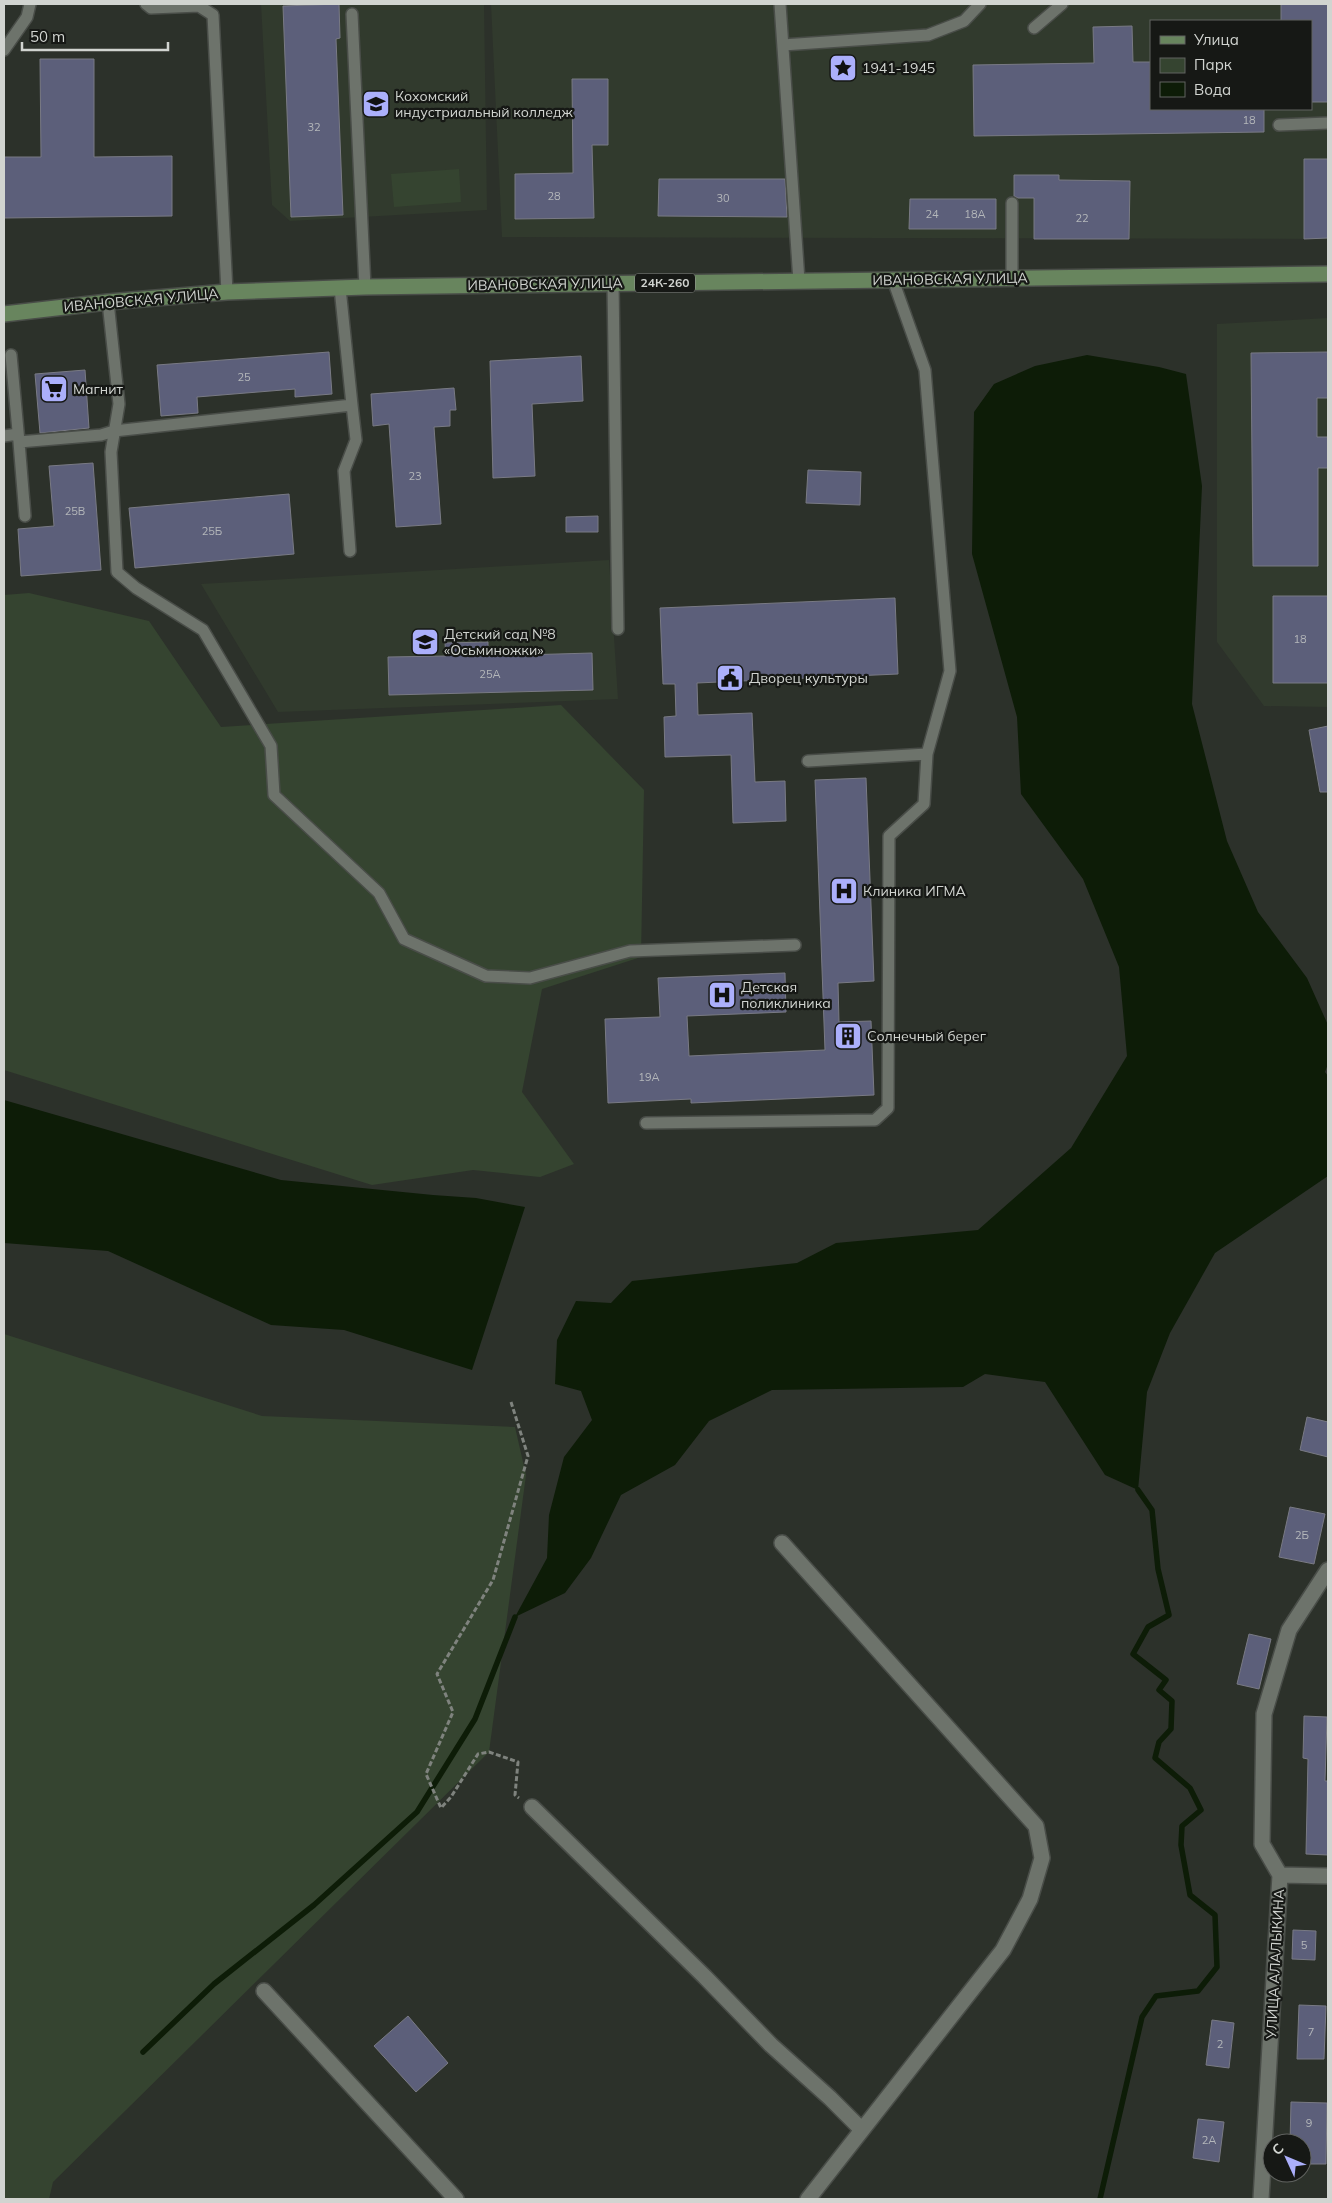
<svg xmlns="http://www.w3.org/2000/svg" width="1332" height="2203" font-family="Mulish,sans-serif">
<rect width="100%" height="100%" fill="#2c312a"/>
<path fill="#313a2d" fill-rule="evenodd" d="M261 4H484L487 210 290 221 272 205Z
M491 4H1328V239L502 237ZM1151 21H1311V109H1151Z
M1328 318V707L1264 706 1217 642V324Z
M609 560 618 699 278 712 201 584Z"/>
<path fill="#354430" d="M459 169 461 202 394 207 391 174Z
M29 593 149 621 221 727 561 705 644 790 641 957 542 989 522 1092 574 1164 540 1177 473 1170 372 1185 4 1070V595Z
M4 1334 262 1416 515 1427 526 1475 489 1752 53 2182 49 2199H4Z"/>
<path fill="#0d1c07" d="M1087 355 1159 367 1186 374 1202 486 1192 704 1227 841 1258 912 1307 978 1328 1025V1064L1325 1072 1328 1076V1176L1215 1253 1170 1333 1147 1392 1138 1490 1105 1475 1045 1382 985 1374 963 1387 772 1390 709 1421 675 1465 621 1495 591 1558 565 1593 515 1617 547 1558 549 1515 564 1457 592 1420 581 1391 555 1384 557 1340 576 1301 611 1303 632 1281 797 1263 836 1243 978 1230 1071 1148 1127 1056 1119 967 1083 879 1021 794 1017 717 972 554 974 412 994 384 1035 366Z
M4 1100 281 1180 433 1195 476 1198 525 1207 472 1370 344 1330 271 1325 108 1251 4 1243Z"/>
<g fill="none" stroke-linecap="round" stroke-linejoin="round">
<path stroke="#0d1c07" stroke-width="5.5" d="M143 2052 214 1984 314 1905 417 1812 475 1719 515 1617
M1100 2199 1142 2017 1156 1996 1198 1991 1217 1967 1215 1915 1190 1895 1181 1845 1182 1826 1201 1810 1190 1788 1155 1758 1159 1742 1171 1729 1172 1701 1159 1690 1166 1680 1133 1654 1148 1627 1169 1615 1158 1569 1152 1510 1138 1490"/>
</g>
<path fill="#5c5f7a" stroke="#797a84" d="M339 4 340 38 336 39 343 215 291 217 283 6Z
M1281 4H1328V102H1311V21H1281Z
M1132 26 1133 62H1151V109H1264V132L974 136 973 65 1094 63 1093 27Z
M40 59H94V157L172 156V216L4 218V157H41Z
M572 79H608V145H592L594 218 515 219V174L573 173Z
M1304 159H1328V238L1304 239Z
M1014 175H1059V180L1130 181 1129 239H1034V198H1018L1014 196Z
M659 179H785L787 217 658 216Z
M910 199H996V229H909Z
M329 352 332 394 295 397V389L197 397 198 413 161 416 157 365Z
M1328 352V398H1317V437H1328V468H1318V566H1253L1251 353Z
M581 356 583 401 532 404 535 476 493 478 490 361Z
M85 370 89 428 40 433 35 374Z
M454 388 456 410H450V426L434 427 441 524 396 527 389 424 373 426 371 394Z
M93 463 101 570 21 576 18 529 54 526 49 466Z
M808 470 861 472 860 505 806 503Z
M289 494 294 554 135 568 129 508Z
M598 516V532H566V517Z
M1273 596H1328V683H1273Z
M895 598 898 674 697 683 698 715 752 713 755 782 785 781 786 821 733 823 731 755 665 757 664 717 676 716 675 684H663L660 608Z
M488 642V656L592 653 593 690 389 695 388 657 446 656 445 643Z
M1328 726V792H1320L1309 730Z
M866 778 874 981 838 983 839 1022 871 1021 874 1095 691 1103V1099L608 1103 605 1019 660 1017 658 978 785 973 786 1012 687 1016 689 1056 825 1050 815 780Z
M1307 1417 1328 1422V1457L1300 1450Z
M1290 1507 1325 1514 1314 1564 1279 1557Z
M1249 1634 1271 1639 1259 1689 1237 1684Z
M1304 1716 1327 1717 1325 1781H1328V1855L1306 1854 1308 1759 1303 1758Z
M1293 1930 1316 1931 1315 1960 1292 1959Z
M1299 2005 1326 2006 1324 2059H1297Z
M408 2016 448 2063 416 2092 374 2046Z
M1212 2020 1234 2023 1229 2068 1206 2065Z
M1291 2102 1327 2103 1326 2164H1302V2143H1290Z
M1198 2119 1224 2122 1219 2162 1193 2158Z"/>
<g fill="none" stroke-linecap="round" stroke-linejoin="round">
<g stroke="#494d48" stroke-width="14">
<path id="lane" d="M146 4 151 8 199 6 213 15 227 292
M780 4 799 281
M352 14 365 287
M1034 28 1062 4
M783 45 928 35 964 21 980 4
M4 50 27 17 30 4
M1279 125 1328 123
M1012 203V278
M613 283 618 629
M340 288 352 405
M108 302 119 404 111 452 117 572 136 588 203 630 271 746 274 795 379 893 404 939 486 976 530 978 630 951 795 945
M11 355 19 442
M4 436 18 434
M25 516 19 442 101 435 114 431 352 405 356 440 344 471 350 551
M808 761 927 754
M646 1123 875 1120 888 1108 889 836 924 804 927 754 950 671 925 370 893 280"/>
</g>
<g stroke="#494d48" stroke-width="18">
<path id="street" d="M782 1543 1036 1826 1042 1858 1030 1899 1003 1950 808 2199
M532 1807 705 1977 771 2045 830 2098 862 2130
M1280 1875 1328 1876
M264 1991 456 2199
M1261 2199 1280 1875 1262 1844 1264 1714 1289 1630 1328 1570"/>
</g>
<g stroke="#494d48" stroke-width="18">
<path id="primary" d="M4 314 108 302 227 292 365 287 1328 274"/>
</g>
<path stroke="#7f837e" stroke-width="3" stroke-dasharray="5 2.5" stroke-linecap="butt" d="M511 1402 528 1456 493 1580 437 1674 453 1712 426 1774 441 1808 451 1797 478 1754 489 1752 518 1762 515 1795 519 1798"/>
<use href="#lane" stroke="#6d736b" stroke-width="11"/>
<use href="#street" stroke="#6d736b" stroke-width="15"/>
<use href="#primary" stroke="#68855e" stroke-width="15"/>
</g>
<defs>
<g id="sight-square" transform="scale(1.4375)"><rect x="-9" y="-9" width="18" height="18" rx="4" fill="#abaffb" stroke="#161815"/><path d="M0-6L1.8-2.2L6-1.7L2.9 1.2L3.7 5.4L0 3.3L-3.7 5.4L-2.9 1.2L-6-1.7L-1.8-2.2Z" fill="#111"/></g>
<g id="university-square" transform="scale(1.4375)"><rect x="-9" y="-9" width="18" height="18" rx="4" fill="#abaffb" stroke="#161815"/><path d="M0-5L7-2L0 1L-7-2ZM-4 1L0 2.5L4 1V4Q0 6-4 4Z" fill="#111"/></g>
<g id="supermarket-square" transform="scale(1.4375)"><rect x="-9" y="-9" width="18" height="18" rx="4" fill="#abaffb" stroke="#161815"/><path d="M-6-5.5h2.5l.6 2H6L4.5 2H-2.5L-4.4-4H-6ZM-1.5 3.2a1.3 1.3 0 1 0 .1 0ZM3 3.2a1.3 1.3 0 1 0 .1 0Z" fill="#111"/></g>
<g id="school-square" transform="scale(1.4375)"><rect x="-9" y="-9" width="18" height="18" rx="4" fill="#abaffb" stroke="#161815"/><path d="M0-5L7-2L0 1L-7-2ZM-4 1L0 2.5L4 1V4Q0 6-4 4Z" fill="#111"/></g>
<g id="civic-square" transform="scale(1.4375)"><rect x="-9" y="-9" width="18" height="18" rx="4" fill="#abaffb" stroke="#161815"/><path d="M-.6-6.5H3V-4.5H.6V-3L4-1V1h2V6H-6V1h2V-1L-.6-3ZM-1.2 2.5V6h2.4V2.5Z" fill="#111"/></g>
<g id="hospital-square" transform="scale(1.4375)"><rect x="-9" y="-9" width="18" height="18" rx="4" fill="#abaffb" stroke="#161815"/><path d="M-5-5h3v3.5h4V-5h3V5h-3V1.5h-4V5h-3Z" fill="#111"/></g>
<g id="building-square" transform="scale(1.4375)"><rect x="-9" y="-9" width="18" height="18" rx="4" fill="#abaffb" stroke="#161815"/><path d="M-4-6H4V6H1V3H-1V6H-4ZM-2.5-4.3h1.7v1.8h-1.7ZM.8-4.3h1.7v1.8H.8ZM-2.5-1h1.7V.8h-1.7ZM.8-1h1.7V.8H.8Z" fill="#111"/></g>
</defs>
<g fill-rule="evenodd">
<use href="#sight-square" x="843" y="68"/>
<use href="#university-square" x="376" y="104"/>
<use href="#supermarket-square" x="54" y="389"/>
<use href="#school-square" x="425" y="642"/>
<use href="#civic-square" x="730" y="678"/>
<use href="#hospital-square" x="844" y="891"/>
<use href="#hospital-square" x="722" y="995"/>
<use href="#building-square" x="848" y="1036"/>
</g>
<g text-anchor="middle" stroke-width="4.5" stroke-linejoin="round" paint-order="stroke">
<g font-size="11" fill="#b4b7ba">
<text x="1249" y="124">18</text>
<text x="314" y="131">32</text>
<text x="554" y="200">28</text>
<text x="723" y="202">30</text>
<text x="932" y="218">24</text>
<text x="975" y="218">18А</text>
<text x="1082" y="222">22</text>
<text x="244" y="381">25</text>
<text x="415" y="480">23</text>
<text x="75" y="515">25В</text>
<text x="212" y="535">25Б</text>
<text x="1300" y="643">18</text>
<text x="490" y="678">25А</text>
<text x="649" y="1081">19А</text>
<text x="1302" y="1539">2Б</text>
<text x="1304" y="1949">5</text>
<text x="1311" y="2036">7</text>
<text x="1220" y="2048">2</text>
<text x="1309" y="2127">9</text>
<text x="1209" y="2144">2А</text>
</g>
<rect fill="#161815" stroke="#999c98" stroke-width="1" x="635" y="273.5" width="60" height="19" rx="4"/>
<g font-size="12" font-weight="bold" fill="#d1d4d0">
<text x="665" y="287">24К-260</text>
</g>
<g font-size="14" fill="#d1d4d0" stroke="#161815" text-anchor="start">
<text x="862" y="73">1941-1945</text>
<text x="395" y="101">Кохомский<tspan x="395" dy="16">индустриальный колледж</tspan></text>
<text x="73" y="394">Магнит</text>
<text x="444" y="639">Детский сад №8<tspan x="444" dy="16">«Осьминожки»</tspan></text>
<text x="749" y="683">Дворец культуры</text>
<text x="863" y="896">Клиника ИГМА</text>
<text x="741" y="992">Детская<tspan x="741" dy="16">поликлиника</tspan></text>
<text x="867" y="1041">Солнечный берег</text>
</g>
<g font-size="14" fill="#d1d4d0" stroke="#161815">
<text transform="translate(950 279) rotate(-1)" y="5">ИВАНОВСКАЯ УЛИЦА</text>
<text transform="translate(545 284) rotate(-1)" y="5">ИВАНОВСКАЯ УЛИЦА</text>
<text transform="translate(141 300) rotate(-5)" y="5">ИВАНОВСКАЯ УЛИЦА</text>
<text transform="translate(1275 1964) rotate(-87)" y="5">УЛИЦА АЛАЛЫКИНА</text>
</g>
</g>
<rect width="1332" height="2203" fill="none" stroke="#d1d4d0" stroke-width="10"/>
<rect x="1150" y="20" width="162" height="90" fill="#161815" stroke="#616360"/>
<rect x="1160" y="36" width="25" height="8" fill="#68855e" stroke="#616360"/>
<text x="1194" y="45" font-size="15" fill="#d1d4d0">Улица</text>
<rect x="1160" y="58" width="25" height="15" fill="#354430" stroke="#616360"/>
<text x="1194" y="70" font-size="15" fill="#d1d4d0">Парк</text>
<rect x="1160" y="82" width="25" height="15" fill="#0d1c07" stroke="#616360"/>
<text x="1194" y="95" font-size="15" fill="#d1d4d0">Вода</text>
<g transform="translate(1287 2158) rotate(314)"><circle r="24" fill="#161815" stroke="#616360"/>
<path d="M0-4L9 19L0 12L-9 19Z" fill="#abaffb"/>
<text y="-8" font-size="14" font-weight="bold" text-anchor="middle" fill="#d1d4d0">С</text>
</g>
<path d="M22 42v8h146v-8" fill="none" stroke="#d1d4d0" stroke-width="2.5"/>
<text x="30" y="42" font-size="15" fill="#d1d4d0" stroke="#161815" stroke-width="4" paint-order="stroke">50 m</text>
</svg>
